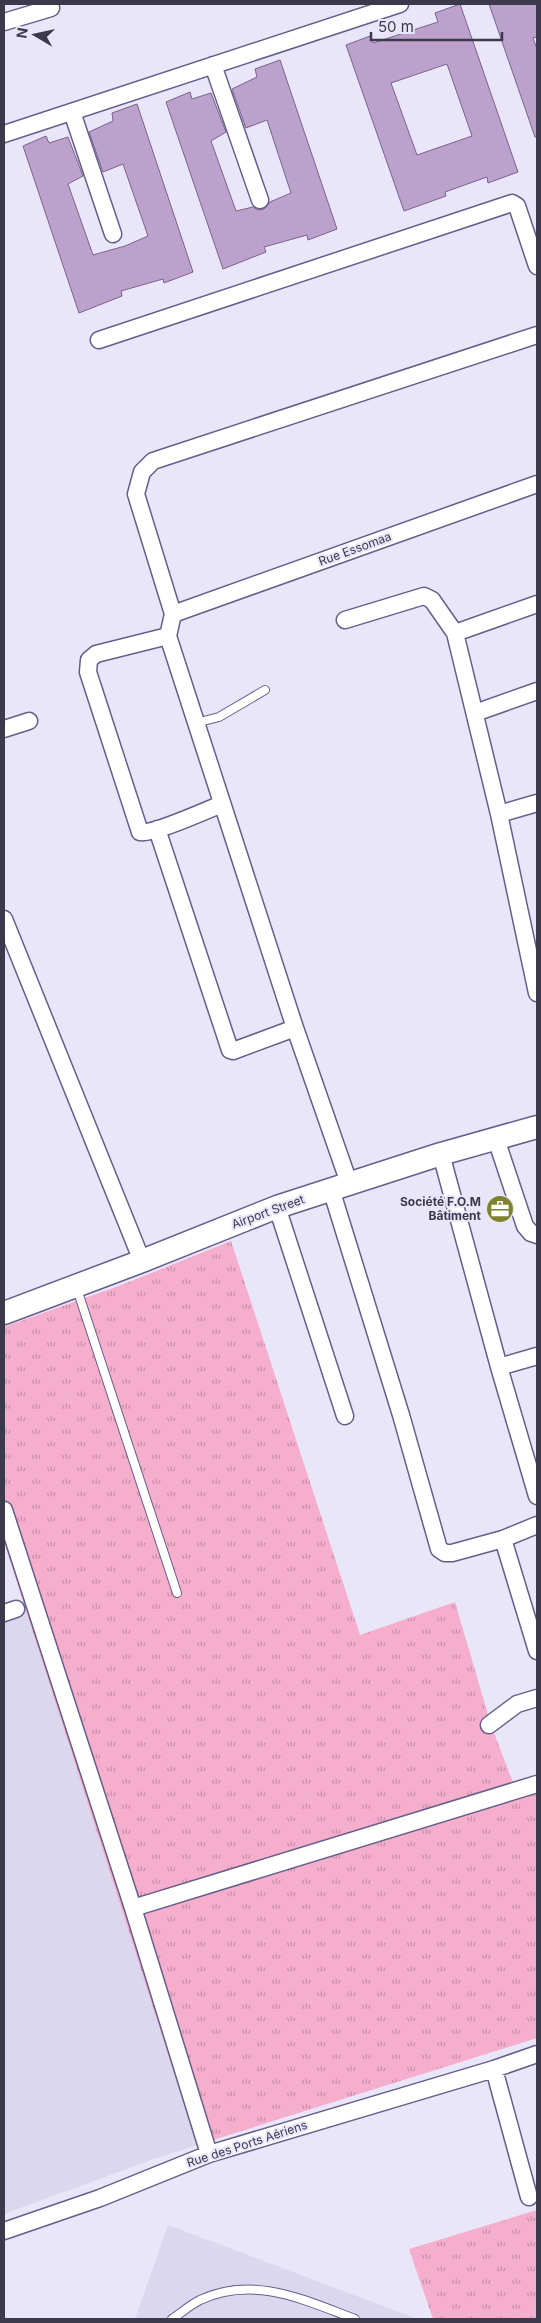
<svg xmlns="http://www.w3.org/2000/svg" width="541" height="2323" font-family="Inter,sans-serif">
<defs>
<pattern id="grass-tufts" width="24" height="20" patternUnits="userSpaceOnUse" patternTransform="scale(1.25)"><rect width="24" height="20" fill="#f6aecd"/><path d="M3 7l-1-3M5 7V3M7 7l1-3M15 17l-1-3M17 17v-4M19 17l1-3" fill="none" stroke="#c88fa9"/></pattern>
</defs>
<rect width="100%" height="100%" fill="#e9e6fa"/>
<path fill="#dad7ee" d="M23 1601 197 2145 151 2160 4 2214V1608Z
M168 2225 418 2319H135Z"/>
<path fill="url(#grass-tufts)" d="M231 1241 360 1635 455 1602 491 1725 517 1793 537 1788V2038L197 2145 4 1542V1327L124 1284Z
M537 2210V2319H433L409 2249Z"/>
<path fill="#bca1cd" stroke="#7b628b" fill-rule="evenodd" d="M460 4 518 172 488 183 487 177 445 192 446 196 404 211 346 45 370 36 373 43 438 22 435 13ZM447 64 472 136 417 155 391 83Z
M489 4H537V37L533 38 537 49V137H535Z
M280 60 337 229 308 240 307 235 264 247 266 252 223 269 166 102 190 92 192 99 211 93 226 132 211 141 236 211 253 207 258 210 264 209 270 202 291 193 267 120 246 128 232 89 257 77 255 69Z
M137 104 193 272 164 283 163 279 121 291 122 296 79 313 23 146 46 136 49 143 68 137 83 176 68 184 93 255 125 246 148 236 123 164 103 172 89 132 113 121 112 113Z"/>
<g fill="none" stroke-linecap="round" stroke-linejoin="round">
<g stroke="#665e8a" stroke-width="10">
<path id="lane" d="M196 723 219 717 265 690
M77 1289 177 1593
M172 2319C181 2313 190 2305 200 2300 254 2275 304 2300 355 2319"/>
</g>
<g stroke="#665e8a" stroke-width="19">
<path id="street" d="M4 22 51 8
M213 65 260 200
M72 112 113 234
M4 134 400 4
M99 340 512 203 517 206 537 266
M537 604 455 633 499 814 537 993
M173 614 537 484
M345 620 424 596 432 600 455 633
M168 636 96 654 89 660 88 672 140 832C152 835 207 810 222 804
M475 713 537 691
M4 729 29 721
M499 814 537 803
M157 829 230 1050 233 1051 295 1028
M4 919 142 1261
M496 1139 525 1226 531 1233 537 1235
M441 1154 499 1367 537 1496
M349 1183 295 1028 168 636 173 614 136 494 142 472 153 461 537 335
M331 1189 401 1415 439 1549 445 1553H452L503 1539 537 1525
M277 1207 345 1416
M499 1367 537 1356
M4 1510 133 1908 209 2154
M503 1539 537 1651
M4 1613 16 1609
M489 1725 517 1704 537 1698
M133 1908 537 1784
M494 2069 529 2197
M4 2231 100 2198 209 2154 494 2069 537 2054"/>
</g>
<g stroke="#665e8a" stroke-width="25">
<path id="secondary" d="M4 1313 142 1261 277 1207 441 1154 537 1127"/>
</g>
<use href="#lane" stroke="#fff" stroke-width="8"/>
<use href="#street" stroke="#fff" stroke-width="16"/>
<use href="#secondary" stroke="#fff" stroke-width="22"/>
</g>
<defs>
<g id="office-disc" transform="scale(1.4375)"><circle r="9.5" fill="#7e822d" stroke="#e9e6fa"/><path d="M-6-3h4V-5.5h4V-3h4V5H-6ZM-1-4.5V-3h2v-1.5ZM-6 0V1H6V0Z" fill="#fff"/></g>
</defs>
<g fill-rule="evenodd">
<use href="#office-disc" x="500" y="1209"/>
</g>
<g text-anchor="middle" stroke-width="4" stroke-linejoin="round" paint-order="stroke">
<g font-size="12" fill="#3c394d" stroke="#e9e6fa">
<text transform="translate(355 549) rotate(-20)" y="4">Rue Essomaa</text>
<text transform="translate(268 1212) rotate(-20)" y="4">Airport Street</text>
<text transform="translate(247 2144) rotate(-18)" y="4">Rue des Ports Aériens</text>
</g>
<g font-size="12" font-weight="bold" fill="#3c394d" stroke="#e9e6fa" text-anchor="end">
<text x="481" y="1206">Société F.O.M<tspan x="481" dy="14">Bâtiment</tspan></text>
</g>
</g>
<rect width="541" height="2323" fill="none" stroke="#3c394d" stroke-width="10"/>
<g transform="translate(35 35) rotate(279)" stroke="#e9e6fa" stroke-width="4" paint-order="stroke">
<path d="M0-4L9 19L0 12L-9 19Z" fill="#3c394d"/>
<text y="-8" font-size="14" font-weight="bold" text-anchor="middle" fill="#3c394d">N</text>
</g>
<path d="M371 32v8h131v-8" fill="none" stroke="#3c394d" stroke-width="2.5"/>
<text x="378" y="32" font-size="15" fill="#3c394d" stroke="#e9e6fa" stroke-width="4" paint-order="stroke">50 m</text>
</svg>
